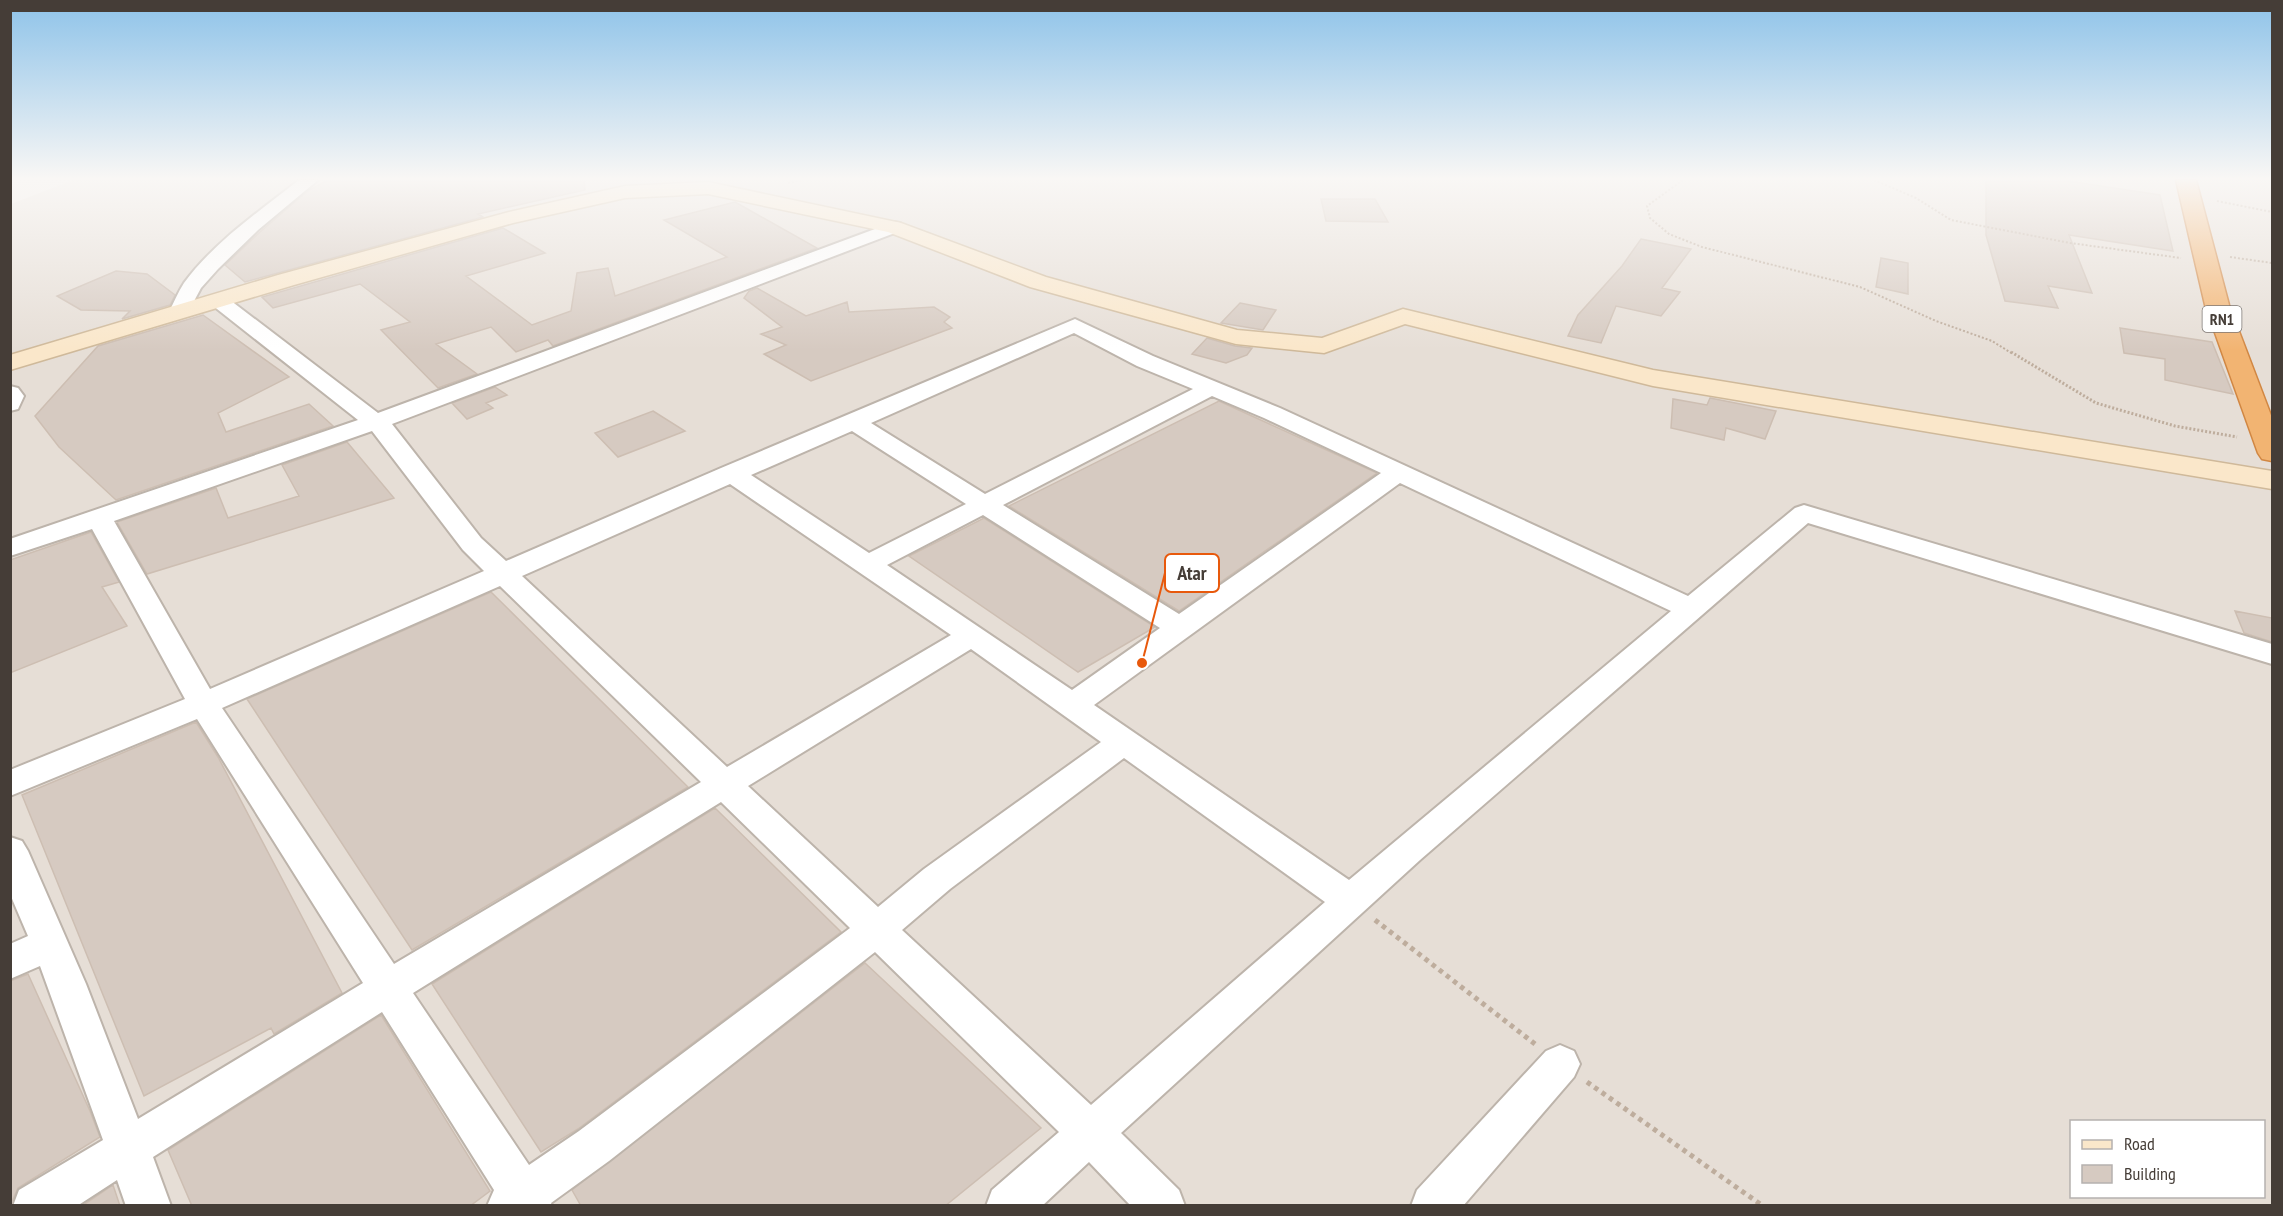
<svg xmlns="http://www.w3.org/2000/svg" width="2283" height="1216" font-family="'PT Sans Narrow',sans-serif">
<rect width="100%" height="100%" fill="#f2ede8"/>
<path fill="#e6ded6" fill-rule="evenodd" d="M73 180H2272V1205L11 1206V204ZM2072 1122H2264V1196H2072Z"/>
<path fill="#d6cac1" stroke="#cdbeb2" stroke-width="1.5" d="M328 180H584L585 190 478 214 483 217 245 282 225 265 260 232 309 190Z
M1986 180H2061L2160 195 2173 251 2069 235 2092 293 2048 286 2058 308 2005 301 1986 235Z
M1321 199H1375L1388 222 1326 221Z
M735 202 817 248 553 346 548 340 516 352 491 327 436 344 477 374 438 388 381 330 410 322 360 284 273 308 262 297 503 228 545 253 466 276 532 325 571 311 577 273 608 268 615 296 727 257 664 220Z
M1641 239 1691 249 1662 288 1680 292 1661 316 1616 306 1601 343 1568 336 1578 315 1622 266Z
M1881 258 1908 263V294L1876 287Z
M116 271 147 274 175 295 170 305 122 319 130 311 81 310 57 296Z
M757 288 806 316 847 302 849 312 934 307 950 317 944 322 952 328 811 381 764 354 786 345 761 334 782 327 744 298 749 291Z
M1240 303 1276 310 1263 330 1221 323Z
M203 315 289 377 218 413 226 432 309 404 333 426 116 500 59 447 35 416 98 346Z
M2120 328 2212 342 2233 394 2165 380V359L2124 353Z
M1207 338 1235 346 1252 348 1247 355 1226 363 1192 354Z
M495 387 507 395 486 403 493 408 467 419 452 403Z
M1710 398 1776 411 1765 439 1726 428 1724 440 1671 428 1673 399 1707 405Z
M1219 401 1377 473 1179 611 1009 506Z
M653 411 685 431 618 457 595 433Z
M347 442 394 498 147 574 117 522 216 488 228 518 299 496 282 465Z
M984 518 1155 627 1078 672 909 556Z
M91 532 119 582 102 587 127 626 10 673V560Z
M491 592 688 787 412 950 247 699Z
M2235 611 2272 618V642L2244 633Z
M196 722 218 757 342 993 274 1034 271 1028 144 1096 22 795Z
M715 808 841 932 578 1129 541 1152 432 984Z
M865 963 1041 1128 945 1206H581L572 1190Z
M28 974 90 1111 100 1137 18 1188 10 1206V981Z
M381 1015 490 1191 470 1206H192L168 1150Z
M113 1185 120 1206H82Z"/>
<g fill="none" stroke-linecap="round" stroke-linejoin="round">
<g stroke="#bdb4ab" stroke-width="4">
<path id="street" d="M299 180H318L258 230 218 269 201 288 186 316H172L169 312C174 302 178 292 184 283 214 242 260 211 299 180Z
M894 222 900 223 903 227 900 231 392 424 481 538 506 561 721 468 1075 319 1153 356 1280 408 1688 596 1795 508 1804 505 2272 644V664L1808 523 1420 860 1121 1133 1179 1190 1185 1206H1131L1089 1162 1042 1206H986L992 1190 1059 1132 875 952 609 1161 551 1203 552 1206H487L494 1190 382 1012 153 1157 171 1206H126L117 1180 77 1206H13L19 1190 103 1140 40 966 10 979V944L28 936 10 894V837L22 841 28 851 86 984 138 1119 363 983 197 719 10 796V770L185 699 92 529 10 556V539L358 420 212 305 209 301 212 297H226L378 413ZM1074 333 1137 366 1193 389 985 494 871 423ZM1212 396 1264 418 1381 473 1179 614 1003 505ZM372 431 463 550 484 571 210 689 114 521ZM852 431 966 504 869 553 751 475ZM1400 483 1671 611 1349 880 1094 705ZM730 484 951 635 727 767 522 576ZM983 515 1160 628 1072 690 887 565ZM500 586 701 782 394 964 222 708ZM971 649 1101 742 924 869 878 907 748 786ZM1124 758 1325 902 1091 1105 902 930 950 889ZM721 802 850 928 579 1131 529 1165 413 993Z
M10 386 18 388 24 396 18 409 10 411Z
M1560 1045 1574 1051 1580 1064 1574 1077 1463 1206H1411L1417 1190 1546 1051Z"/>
</g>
<g stroke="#cfb99a" stroke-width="3">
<path id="secondary" d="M708 182 901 223 1046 277 1237 330 1322 338 1403 309 1653 370 2272 471V489L1653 386 1405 324 1324 353 1236 344 1030 287 888 232 708 194 625 198 513 223 294 285 10 370V355L278 275 509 212 625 186Z"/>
</g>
<g stroke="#d18743" stroke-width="3">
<path id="highway" d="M2176 180H2196L2229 305 2272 418V461L2262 459 2258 453 2205 305Z"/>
</g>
<path stroke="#bead9d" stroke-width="2" stroke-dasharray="2 2" stroke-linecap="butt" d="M1683 180 1647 206 1650 218 1669 234 1702 247 1860 287 1936 321 1992 341 2013 354
M1874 180 1916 198 1951 220 2070 243 2181 258
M788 183 802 180
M2217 201 2272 212
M2230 257 2272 263"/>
<path stroke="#bead9d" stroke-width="3" stroke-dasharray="2 2" stroke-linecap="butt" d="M2011 352 2096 403 2175 426 2237 437"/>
<path stroke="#bead9d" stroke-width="5" stroke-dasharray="4.5 4.5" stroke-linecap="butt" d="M1375 920 1535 1044
M1587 1082 1763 1206"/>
<use href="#street" fill="#fff" fill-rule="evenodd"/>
<use href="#secondary" fill="#fae7ca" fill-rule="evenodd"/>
<use href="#highway" fill="#f2b472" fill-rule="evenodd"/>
</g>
<linearGradient id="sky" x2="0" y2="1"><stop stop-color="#8ec3e9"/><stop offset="0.51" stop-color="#f9f7f5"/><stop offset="1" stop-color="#f9f7f5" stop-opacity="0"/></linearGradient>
<rect width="2283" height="350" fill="url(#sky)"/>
<g text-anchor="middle" stroke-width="5" stroke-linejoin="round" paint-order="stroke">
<rect fill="#fff" stroke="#7d7773" stroke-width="1.5" x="2202.5" y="306" width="39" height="26" rx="4.5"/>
<g font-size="16" font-weight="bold" fill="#453d37">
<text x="2222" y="325">RN1</text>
</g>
</g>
<path fill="none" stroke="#e8590c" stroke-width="2" d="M1142 663L1165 573"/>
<circle fill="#e8590c" stroke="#fff" stroke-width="2" cx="1142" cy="663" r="6"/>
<rect fill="#fff" stroke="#e8590c" stroke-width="2" x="1165" y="554" width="54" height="38" rx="6"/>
<g font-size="20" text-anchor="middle" font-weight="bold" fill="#453d37">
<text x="1192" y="580">Atar</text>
</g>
<rect width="2283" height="1216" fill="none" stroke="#453d37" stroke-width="24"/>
<rect x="2070" y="1120" width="195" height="78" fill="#ffffff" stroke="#b5b1af" stroke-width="1.5"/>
<rect x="2082" y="1140" width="30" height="9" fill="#fae7ca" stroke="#b5b1af" stroke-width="1.5"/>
<text x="2124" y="1150" font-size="18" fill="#453d37">Road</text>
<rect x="2082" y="1165" width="30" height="18" fill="#d6cac1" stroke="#b5b1af" stroke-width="1.5"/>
<text x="2124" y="1180" font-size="18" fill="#453d37">Building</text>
</svg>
